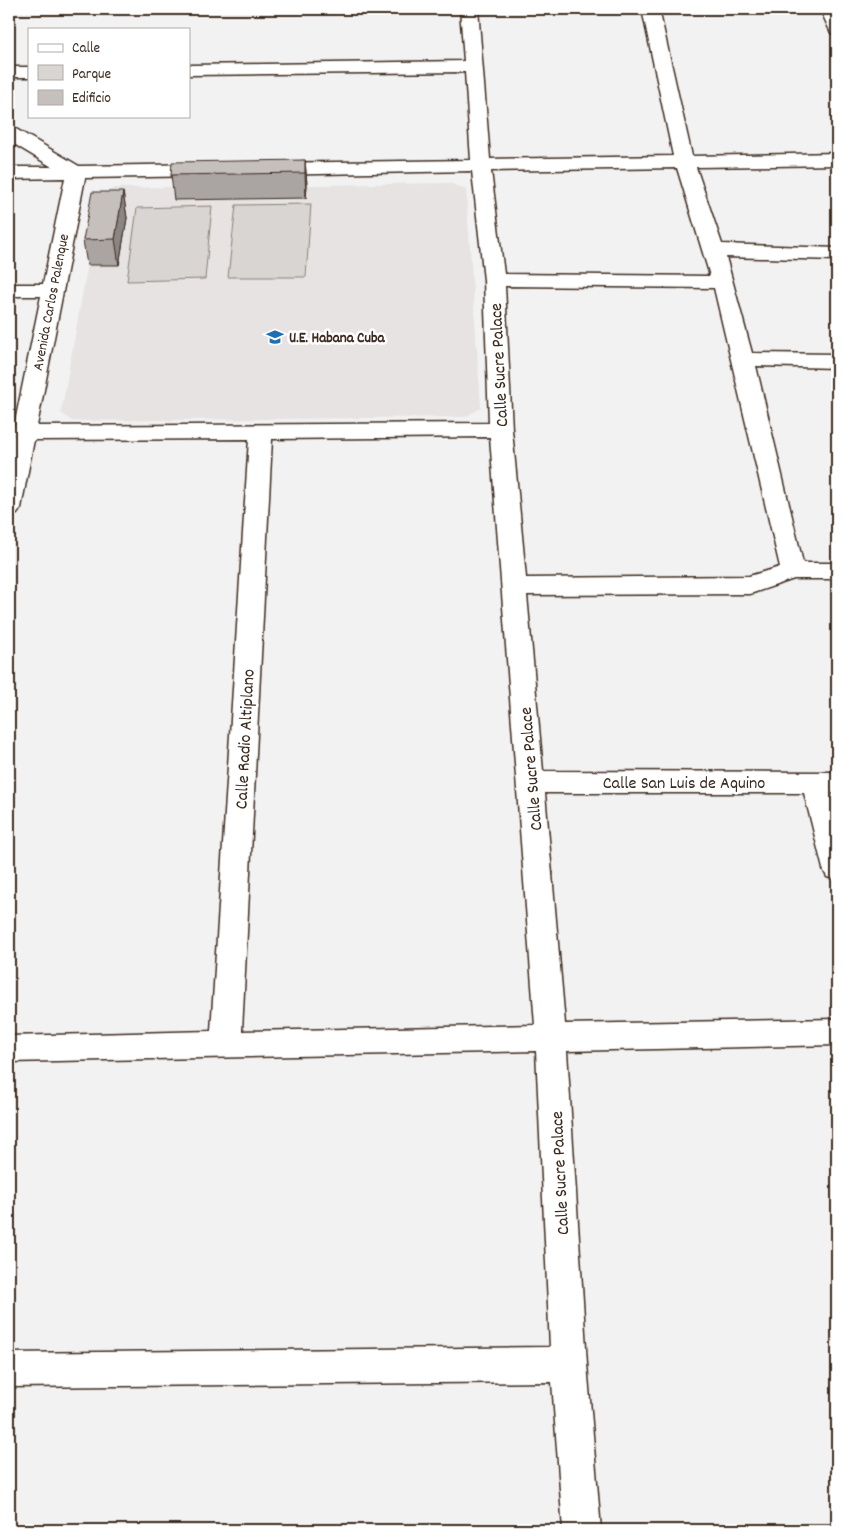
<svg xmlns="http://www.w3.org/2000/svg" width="846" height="1539" font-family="Dekko,sans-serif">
<rect width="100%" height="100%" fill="#f3f2f2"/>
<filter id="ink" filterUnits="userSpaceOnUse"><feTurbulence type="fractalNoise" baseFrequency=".02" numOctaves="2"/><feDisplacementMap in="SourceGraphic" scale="10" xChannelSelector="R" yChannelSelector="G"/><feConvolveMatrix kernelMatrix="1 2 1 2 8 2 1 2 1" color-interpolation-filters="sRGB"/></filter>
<g filter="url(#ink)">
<path fill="#e6e3e2" d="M450 183 466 190 481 408 465 417 72 421 61 413 100 196 114 188Z"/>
<path fill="#d8d5d2" stroke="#8a8078" d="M311 204 306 277H228L236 205Z
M212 206 205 279 127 281 137 208Z"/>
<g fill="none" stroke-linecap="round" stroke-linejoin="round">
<g stroke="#3b2a1e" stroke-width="3">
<path id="minor" d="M460 9H478L490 159 673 156 642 9H659L692 156 837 153V165L696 167 722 244 837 248V260L726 257 752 353 837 354V368L756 366 803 563H837V579H794L750 594 527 595 543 771 837 772V792L832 793 837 814V880L827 877 823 869 804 793H545L565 1024 837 1019V1045L567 1051 587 1364 601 1530H563L552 1382 9 1387V1353L550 1347 536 1051 9 1062V1036L211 1031 249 439 34 440 21 508 17 514 9 516V451L41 296H9V284H43L65 178 9 179V167H52L9 141V127L16 129 79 166 208 164 215 166 218 170 215 174 208 176 85 178 37 426 489 423 484 280 472 171 269 175 262 173 259 169 262 165 269 163 471 160 465 72 189 75V65L464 61ZM677 168 710 276 504 274 491 171ZM505 286 714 288 780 567 749 576 526 578 512 430ZM490 437 535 1025 242 1031 272 439Z
M823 9H837V34L831 33 821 11Z
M9 67H29V77H9Z"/>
</g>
<use href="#minor" fill="#fff" fill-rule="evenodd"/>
</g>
<path fill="#aaa5a3" stroke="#3b2a1e" d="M744 9H763L762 12 746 13Z
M305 160 307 185 306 198 174 200 171 175Z
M123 192 127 218 119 265H87L83 240Z"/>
<path fill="#8b8684" stroke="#3b2a1e" d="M305 160 307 185 306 198 305 173Z
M123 192 127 218 119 265 115 239Z"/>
<path fill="#c6c0bd" stroke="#3b2a1e" d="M305 160V173L171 175 172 162Z
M92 192H123L115 239 83 240Z"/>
</g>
<defs>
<g id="school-bare" transform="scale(1.35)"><path d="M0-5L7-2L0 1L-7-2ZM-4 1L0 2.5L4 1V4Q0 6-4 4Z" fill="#1f6fb2" stroke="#fff" stroke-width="2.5" paint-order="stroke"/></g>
</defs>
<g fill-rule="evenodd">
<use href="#school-bare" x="275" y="337"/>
</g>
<g text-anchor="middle" stroke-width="5" stroke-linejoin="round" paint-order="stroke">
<g font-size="15" fill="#3b2a1e" stroke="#fff">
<text transform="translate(50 302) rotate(-79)" y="5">Avenida Carlos Palenque</text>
</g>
<g font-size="15" font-weight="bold" fill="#3b2a1e" stroke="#fff" text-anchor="start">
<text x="289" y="342">U.E. Habana Cuba</text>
</g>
<g font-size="18" fill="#3b2a1e" stroke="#fff">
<text transform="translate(498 365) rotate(-93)" y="6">Calle Sucre Palace</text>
<text transform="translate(244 739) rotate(-87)" y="6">Calle Radio Altiplano</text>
<text transform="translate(530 769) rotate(-95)" y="6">Calle Sucre Palace</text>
<text x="684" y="788">Calle San Luis de Aquino</text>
<text transform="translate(559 1173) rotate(-93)" y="6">Calle Sucre Palace</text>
</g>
</g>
<rect width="846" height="1539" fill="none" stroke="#fff" stroke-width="30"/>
<rect x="15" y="15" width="816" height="1509" fill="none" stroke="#3b2a1e" stroke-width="2" filter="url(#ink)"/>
<rect x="28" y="28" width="162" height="90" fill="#ffffff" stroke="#b1aaa5"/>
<rect x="38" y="44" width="25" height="8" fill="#ffffff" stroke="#b1aaa5"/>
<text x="72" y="52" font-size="15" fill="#3b2a1e">Calle</text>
<rect x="38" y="65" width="25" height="15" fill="#d8d5d2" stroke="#b1aaa5"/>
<text x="72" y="78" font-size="15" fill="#3b2a1e">Parque</text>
<rect x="38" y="90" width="25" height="15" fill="#c6c0bd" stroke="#b1aaa5"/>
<text x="72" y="102" font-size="15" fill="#3b2a1e">Edificio</text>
</svg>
